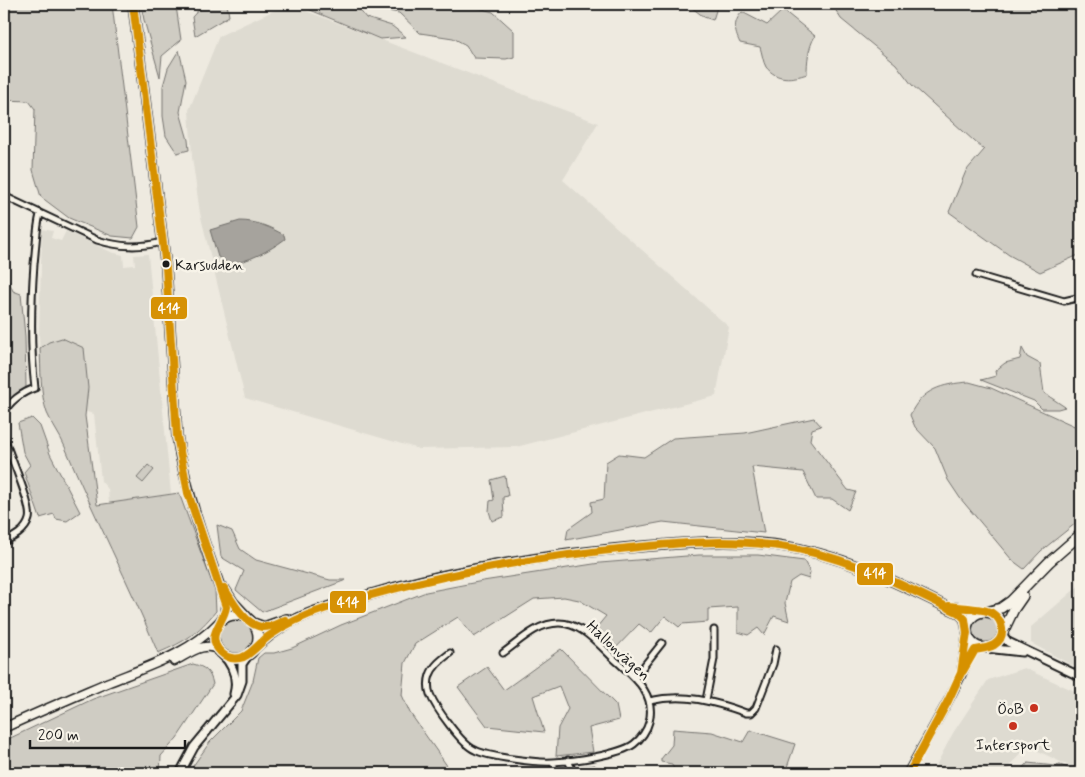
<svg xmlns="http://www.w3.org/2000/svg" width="1085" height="777" font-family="Mynerve,sans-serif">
<rect width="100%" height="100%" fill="#eeeae0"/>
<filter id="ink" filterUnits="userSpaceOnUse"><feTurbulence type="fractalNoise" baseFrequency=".02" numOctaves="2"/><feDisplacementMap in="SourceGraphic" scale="10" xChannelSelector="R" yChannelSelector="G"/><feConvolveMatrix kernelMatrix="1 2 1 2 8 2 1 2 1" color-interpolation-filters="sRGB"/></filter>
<g filter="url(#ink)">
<path fill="#dedbd1" d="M288 4 598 123 563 180 729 327 716 396 516 447 419 449 245 398 200 213 192 157 189 110 219 36Z
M42 229 53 231 51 238 61 241 66 231 111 252 123 255 124 266 135 265 134 255 148 254 171 494 109 504 108 489 101 481 94 414 42 400 39 335Z
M1081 584V670L1031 643V627Z
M1024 668 1081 694V772L1028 746 1010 765 1009 773H932L953 733 988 680Z"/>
<path fill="#cfccc3" stroke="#767470" d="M4 4H112L139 227 133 238 112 236 69 218 41 197 33 170 35 109 29 101 4 100Z
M141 4H180L176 6 181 40 162 56 160 77 144 20Z
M204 4H227L229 16 195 36 192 17Z
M306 4H355L366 18 392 26 406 37 380 39 308 9Z
M388 4H465L493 12 514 31V57L506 59 474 58 466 45 453 38 420 33 399 13 388 11Z
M687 4H718L713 20 704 17Z
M832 4H1081V254L1040 272 1009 255 949 212 966 171 984 150 912 85 896 64 841 19Z
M783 10 815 36C808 48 807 62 807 74 792 79 777 81 766 67 763 62 762 53 760 47L740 43C734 31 733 22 742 12L767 25Z
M179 50 186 80 180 112 188 140 189 150 177 153 166 136 163 116V86L168 68Z
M4 270 13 291 21 294 25 336 26 387 4 408Z
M62 338 84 348 88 388 85 416 97 505 179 493 215 591 216 611C197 634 186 641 158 653 129 583 94 516 65 447 60 435 52 425 47 413 40 393 41 369 40 348L49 342Z
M1022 348 1027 357 1040 364 1044 393 1065 407 1058 409H1042L1034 401 981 380 996 376 995 371 1005 363 1020 359Z
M969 382 991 388 1081 429V519L1041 551 1024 569 1012 560 960 498 948 480 935 448 915 427 910 415C922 389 942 384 969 382Z
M32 418 40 426 50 454 80 512 67 521 56 519 54 514 40 518 24 472 30 465 23 452 18 423Z
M814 418 821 426 812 429 810 440 848 490 856 492 848 510 832 499H816L803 472 752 467 764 533 663 522 566 540 568 529 592 512 591 502 604 499 606 462 619 454 644 457 673 438 745 433Z
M148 465 154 470 143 483 137 478Z
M505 476 508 496 503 497 504 517 492 521 489 511 490 501 494 500 491 480Z
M217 525 232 531 240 549 256 560 330 580H346L262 612 236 590 244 571 221 557Z
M699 555H758L804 561 810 572 809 579 799 576 790 582 785 603 789 621 774 616 764 635 758 628 748 635 738 632V607L708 609V622L682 624 679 627 665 616 651 633 639 624 612 652 592 633 606 616 579 600 564 597 534 599 474 637 458 617 415 644 405 663 402 695 410 713 450 770 449 773H188L210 742 241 711 253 681 258 658 264 653H274L292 648 341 625 426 592 483 581 600 563Z
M972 629a13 13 0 1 1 26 0a13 13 0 1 1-26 0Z
M219 636a17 17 0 1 1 34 0a17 17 0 1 1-34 0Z
M561 649 616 705 619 720 589 728 593 752 556 756 558 728 568 709 559 686 533 696 544 732 487 726 458 687 487 667 504 690Z
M193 664C205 667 210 671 213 684L177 738 161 756 160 773H4V741L93 699Z
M673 729 712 732 743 742 750 730 795 744 785 773H675L672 764 661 762V759L672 745Z
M1028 763 1055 766 1060 765 1081 773H1019Z
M595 765 596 773H578V767Z"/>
<path fill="#a6a39d" stroke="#6f6d69" d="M240 221C256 221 270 227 284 235L285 239C269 251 248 262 229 264L218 257 210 230Z"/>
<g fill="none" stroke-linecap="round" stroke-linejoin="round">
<g stroke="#1c1c1c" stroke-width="9">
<path id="street" d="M4 196 97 240C120 247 139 248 162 242
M976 275 1064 301 1081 297
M4 414C8 402 23 392 35 388 30 347 31 305 34 264 36 247 36 231 40 214
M4 436C8 453 33 505 29 519 26 531 14 537 4 542
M450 653C442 659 433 666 430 675 428 681 428 688 430 694 435 707 462 745 475 750 488 757 537 763 553 762 573 761 619 755 634 744 641 739 647 730 649 722 657 692 631 675 612 657 597 643 581 623 559 623 537 623 520 641 503 653
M635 677 662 643
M706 700 714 659V630
M649 701C685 693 713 701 746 713H751L756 708 773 664 776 649
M568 760 571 767 570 773
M554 762V773"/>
</g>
<g stroke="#1c1c1c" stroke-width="11">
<path id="secondary" d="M1002 634 1008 642 1081 677
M986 648 1022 652
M222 654C233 665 238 679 234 694
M180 773 194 747 237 695 242 681V664L249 654"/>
</g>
<g stroke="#1c1c1c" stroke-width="11">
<path id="primary" d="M174 661C187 655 206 639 219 651
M962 668 967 633
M4 728C38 712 74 697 109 682 149 666 189 654 219 622
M908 773 948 701 971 655 975 650 982 647"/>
</g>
<g stroke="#1c1c1c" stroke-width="12">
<path id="highway" d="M133 4 166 268 177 436C186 494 206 549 226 604L225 614 221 620
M224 588 233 602 247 617
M953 607 981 612
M986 612 1001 608 1011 601 1049 562 1081 534
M967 630a18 18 0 1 1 36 0a18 18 0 1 1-36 0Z
M214 637a22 22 0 1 1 44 0a22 22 0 1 1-44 0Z
M253 623 264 627 287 619
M1003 632 1014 609 1023 596
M251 652C263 640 276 630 291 622 315 609 343 603 369 595 456 569 546 555 636 547 683 543 730 539 776 545 843 554 900 584 959 613L965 619 967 630"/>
</g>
<use href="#street" stroke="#f7f3e8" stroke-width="5"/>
<use href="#secondary" stroke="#f7f3e8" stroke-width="7"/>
<use href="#primary" stroke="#f7f3e8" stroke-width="8"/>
<use href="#highway" stroke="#f7f3e8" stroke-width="9"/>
<g stroke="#f7f3e8" stroke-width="11">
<path id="bus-1" d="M133 4 166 268 177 436 188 493 226 607C224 622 207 634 218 649 221 653 226 657 231 658 236 659 243 658 247 655 255 650 261 642 269 636 286 624 305 615 324 609 424 577 525 558 629 548 685 542 742 538 798 549 855 561 907 587 959 613L965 619 967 633 961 673 948 701 909 773
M224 588C232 601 245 625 262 627 270 628 278 623 285 620
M949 606C960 608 983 608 992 613 1003 620 1007 637 994 645 989 648 981 649 975 650L963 671"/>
</g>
<use href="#bus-1" stroke="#d69104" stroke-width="8"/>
</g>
</g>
<circle fill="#1c1c1c" stroke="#f7f3e8" stroke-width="2" cx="166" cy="264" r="4.5"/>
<g fill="#c8321e" stroke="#f7f3e8" stroke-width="2">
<circle cx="1034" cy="708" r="5"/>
<circle cx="1013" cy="726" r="5"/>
</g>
<g text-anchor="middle" stroke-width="5" stroke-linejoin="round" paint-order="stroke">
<g font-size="15" fill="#1c1c1c" stroke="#f7f3e8" text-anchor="start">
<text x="175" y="270">Karsudden</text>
</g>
<g font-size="16" fill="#1c1c1c" stroke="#f7f3e8">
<text transform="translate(619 650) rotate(43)" y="6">Hallonvägen</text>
</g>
<g font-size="16" fill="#1c1c1c" stroke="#f7f3e8" text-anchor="end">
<text x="1024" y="714">ÖoB</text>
<text x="1013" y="750" text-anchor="middle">Intersport</text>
</g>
</g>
<g stroke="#f7f3e8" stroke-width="2">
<rect x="150" y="296" width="38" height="24" rx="5" fill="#d69104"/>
<rect x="856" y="562" width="38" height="24" rx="5" fill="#d69104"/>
<rect x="329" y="590" width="38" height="24" rx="5" fill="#d69104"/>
</g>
<g font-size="14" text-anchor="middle" font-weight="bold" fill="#fff">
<text x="169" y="313">414</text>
<text x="875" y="578">414</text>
<text x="348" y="607">414</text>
</g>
<rect width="1085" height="777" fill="none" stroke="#f7f3e8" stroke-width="20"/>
<rect x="10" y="10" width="1065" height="757" fill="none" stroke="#1c1c1c" stroke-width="2" filter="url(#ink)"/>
<path d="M30 740v8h155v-8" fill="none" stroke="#1c1c1c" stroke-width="2.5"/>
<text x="38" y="740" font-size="15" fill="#1c1c1c" stroke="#f7f3e8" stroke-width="4" paint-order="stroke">200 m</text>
</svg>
